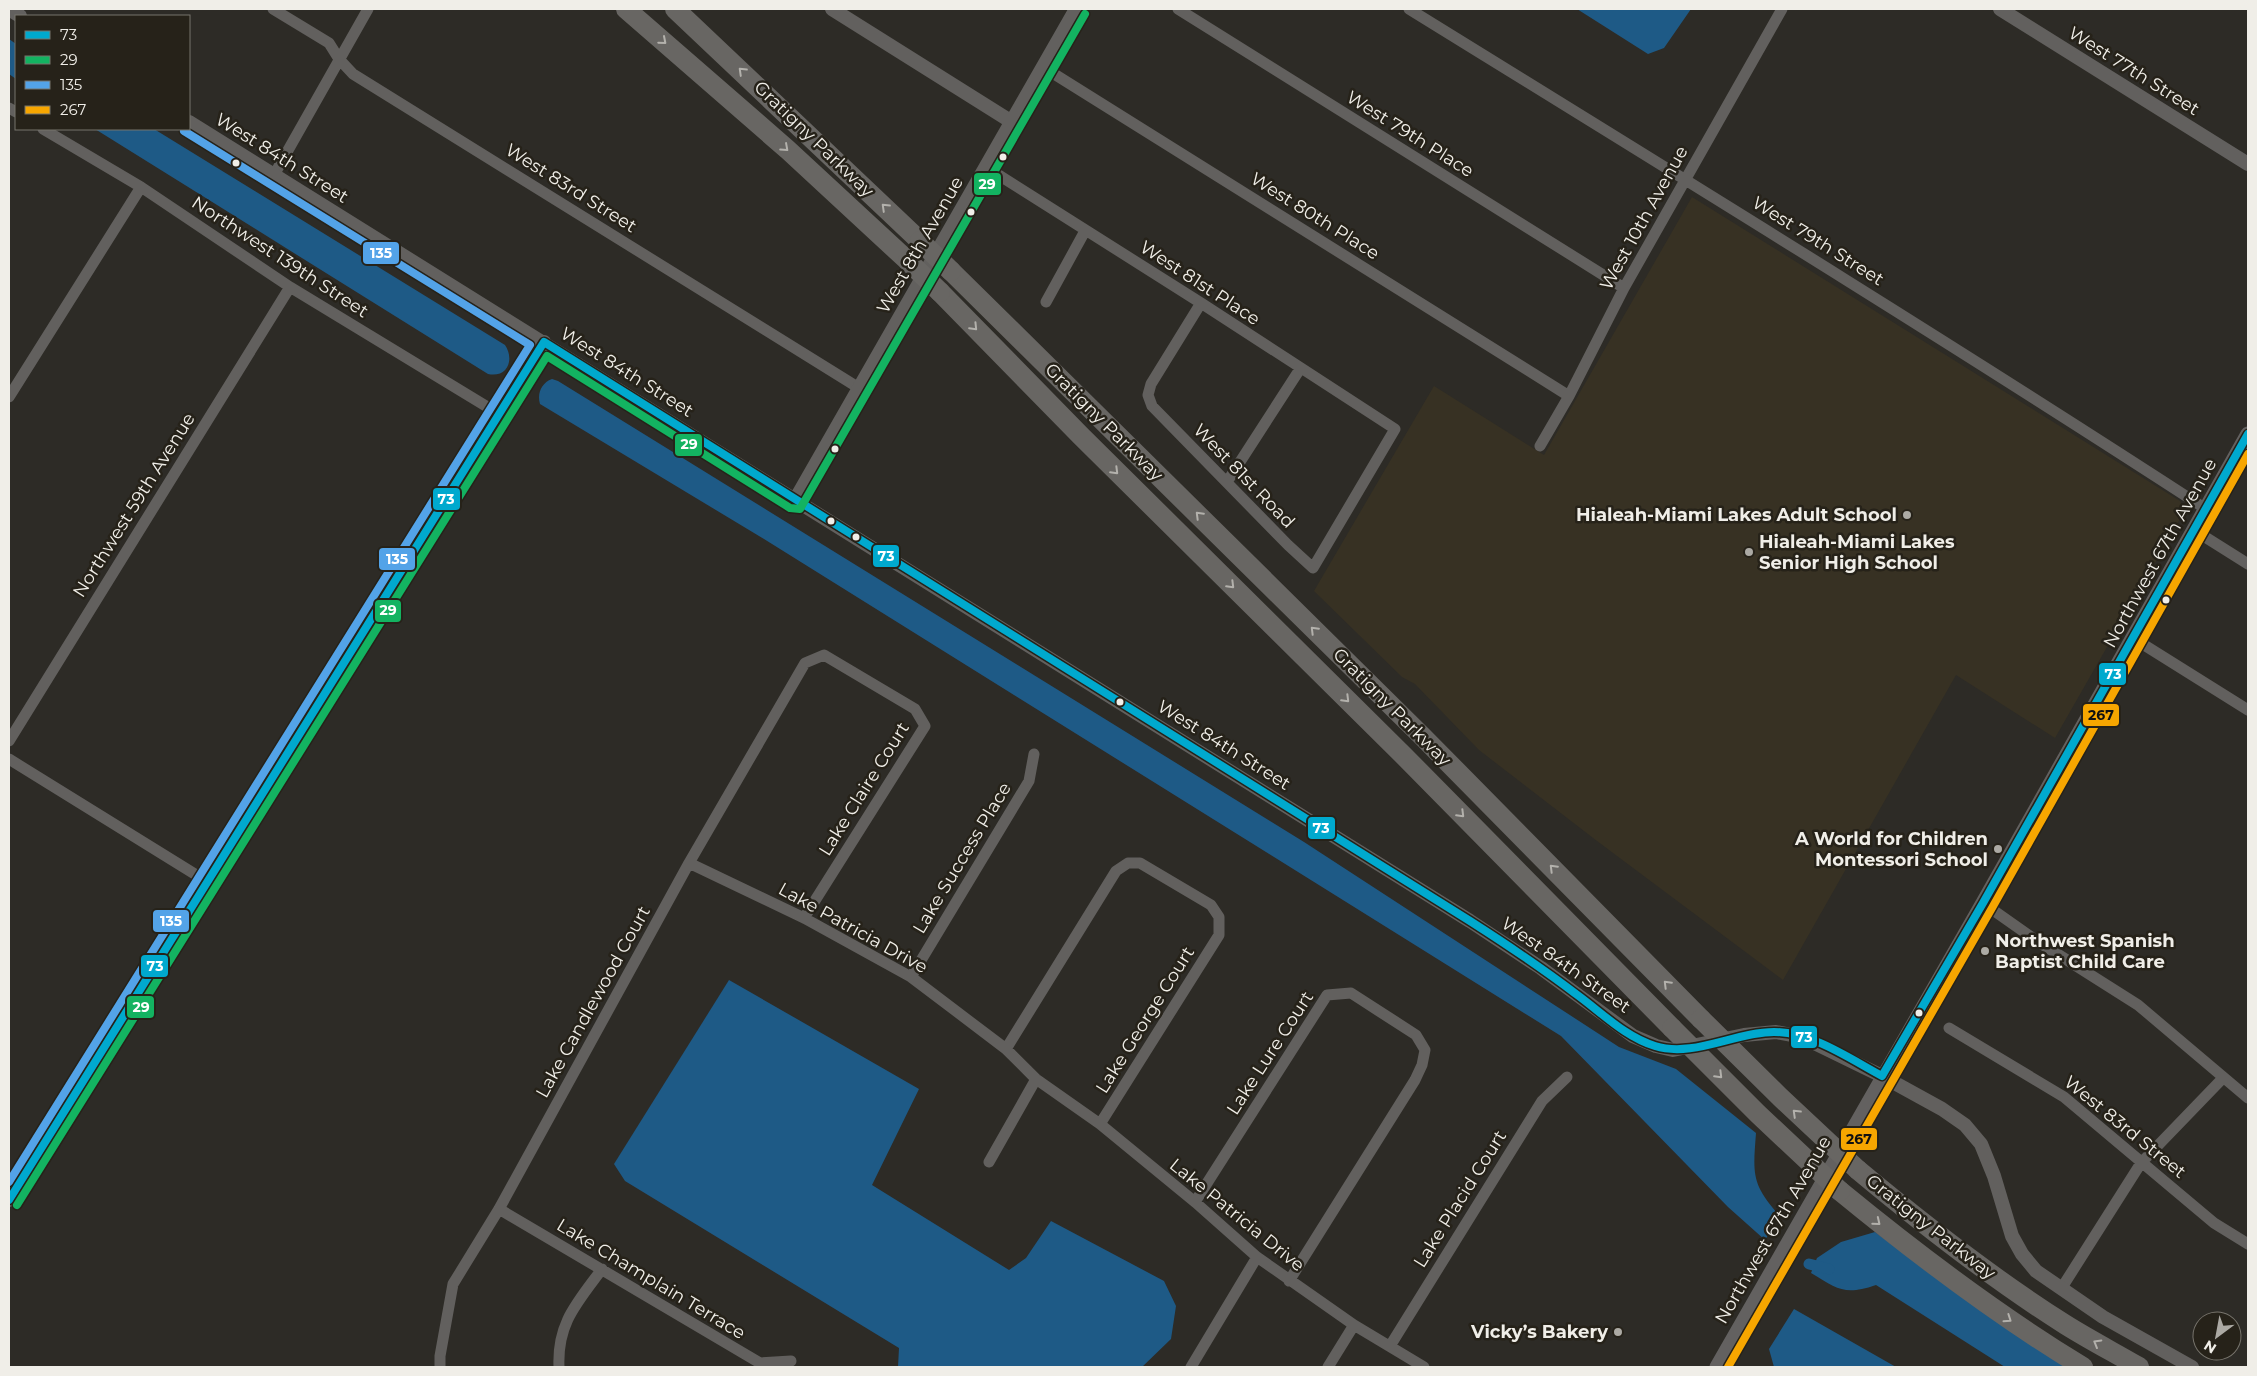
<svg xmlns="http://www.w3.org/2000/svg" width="2257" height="1376" font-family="Montserrat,sans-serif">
<rect width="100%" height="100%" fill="#2d2b26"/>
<path fill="#373123" d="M1692 197 2180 501 2183 508V514L2055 738 1956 675 1783 980 1597 841 1479 750 1415 684 1402 677 1314 591 1434 386 1544 455Z"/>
<path fill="#1e5a86" d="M1577 9H1691L1664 48 1648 54Z
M9 39 16 44V79L9 74Z
M95 129H154L505 345C515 360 507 378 488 374Z
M552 379 558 381 1304 842 1619 1047 1676 1069 1756 1133C1753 1174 1751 1184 1780 1216L1765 1240 1728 1207 1561 1036 759 536 540 404C537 394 541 383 552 379Z
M729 980 919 1089 872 1185 1009 1270 1026 1258 1051 1221 1164 1281 1176 1306 1171 1339 1142 1367H898L899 1348 625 1181 614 1164Z
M1875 1232 2015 1334 2066 1367H2005L1876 1285C1844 1296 1838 1289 1811 1273L1817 1258 1841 1242Z
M1794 1309 1896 1367H1774L1769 1349Z"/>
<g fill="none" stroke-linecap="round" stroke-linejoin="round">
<path stroke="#1e5a86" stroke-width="11" d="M1809 1264 1829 1269"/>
<path stroke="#62605e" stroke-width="11" d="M273 9 329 43 339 59 353 74 859 388
M1178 9 1624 288
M1409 9C1676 174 1943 338 2206 509
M1043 67 1569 396
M9 108 16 112
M43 129 141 187 290 287 499 414
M986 167 1201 303 1395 429 1313 568 1288 545 1152 406 1148 395 1151 384 1201 303
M274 175 368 9
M1046 302 1085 231
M9 397 141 187
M1540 446 1569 396 1624 288 1782 9
M1227 482 1300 369
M2194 530 2248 564
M2133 638 2248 710
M9 741 290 287
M9 759 206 881
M689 863 804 918 911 977 1006 1049 1036 1079 1100 1124 1195 1202 1257 1257 1354 1325 1424 1367
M1983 903 2037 941 2138 1005 2248 1098
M911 977 1029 781 1034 754
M1949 1028 2064 1097 2214 1223 2248 1244
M1006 1049 1116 871 1128 863H1140L1211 905 1219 917V935L1100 1124
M989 1162 1036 1079
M1195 1202 1327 995 1351 993 1416 1035 1425 1050 1422 1065 1415 1080 1289 1281
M499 1209 760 1363 791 1361
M2061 1289 2141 1163 2223 1078
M1390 1346 1542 1101 1567 1077
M440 1367V1356L453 1284 499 1209 689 863 805 663 824 655 915 709 925 726 804 918
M559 1367C557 1323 577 1303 602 1269
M1191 1367 1257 1257
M1328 1367 1354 1325"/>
<path stroke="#62605e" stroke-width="14" d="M9 9 20 16
M832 9 1012 122
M2000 9 2248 164
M189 122 1470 921 1541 968 1633 1036 1656 1046 1673 1050 1744 1035 1776 1032 1802 1037 1882 1076 1942 1109 1965 1125 1981 1144 1994 1176 2012 1236 2022 1254 2036 1271 2103 1317 2192 1367
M795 500 1076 9
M9 1200 544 342"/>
<path stroke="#636160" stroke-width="15" d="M1717 1367 1983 903 2248 434"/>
<path stroke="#686663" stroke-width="20" d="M626 9 788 150 908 261
M675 9 920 241
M951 271 1422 736 1701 1019
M940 292 1081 436 1403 755 1672 1028
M1858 1170C1924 1225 1993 1279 2066 1325 2090 1340 2115 1353 2139 1367
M1840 1191C1918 1255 1997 1315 2083 1367"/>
<path stroke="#686663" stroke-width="20" d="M920 241 951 271
M908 261 940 292
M1701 1019 1780 1097 1858 1170
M1672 1028 1758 1114 1840 1191"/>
<g stroke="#262219" stroke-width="11">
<path id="bus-1" d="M9 1200 544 342 1470 921C1506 944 1542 968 1576 994 1601 1012 1625 1037 1655 1046 1693 1058 1735 1032 1774 1032 1812 1032 1850 1059 1882 1076L1983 903 2248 434"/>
</g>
<g stroke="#262219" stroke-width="11">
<path id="bus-2" d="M17 1205 547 356 790 508 800 509 1085 14"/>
</g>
<g stroke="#262219" stroke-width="11">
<path id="bus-3" d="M9 1182 530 345 184 131"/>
</g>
<g stroke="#262219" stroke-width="11">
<path id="bus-4" d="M1728 1367 1992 908 2248 454"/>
</g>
<use href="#bus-1" stroke="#00a9ce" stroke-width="8"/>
<use href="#bus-2" stroke="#13b361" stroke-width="8"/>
<use href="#bus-3" stroke="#53a3e8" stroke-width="8"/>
<use href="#bus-4" stroke="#f7a600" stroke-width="8"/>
</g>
<defs><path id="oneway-chevron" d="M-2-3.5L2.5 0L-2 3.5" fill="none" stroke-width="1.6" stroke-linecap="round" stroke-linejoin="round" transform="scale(1.25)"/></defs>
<g stroke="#b3b1ac">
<use href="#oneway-chevron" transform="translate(663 41) rotate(41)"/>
<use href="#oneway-chevron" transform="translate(742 71) rotate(-136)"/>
<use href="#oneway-chevron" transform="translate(785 148) rotate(42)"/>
<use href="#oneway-chevron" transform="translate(885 207) rotate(-136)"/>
<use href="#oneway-chevron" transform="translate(974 327) rotate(46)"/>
<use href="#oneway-chevron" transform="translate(1115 471) rotate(45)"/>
<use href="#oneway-chevron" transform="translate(1199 515) rotate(-135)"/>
<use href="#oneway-chevron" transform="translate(1231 585) rotate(45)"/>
<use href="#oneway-chevron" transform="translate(1314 630) rotate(-135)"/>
<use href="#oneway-chevron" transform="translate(1346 699) rotate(45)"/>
<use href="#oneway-chevron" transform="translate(1461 814) rotate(45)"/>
<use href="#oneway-chevron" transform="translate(1553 868) rotate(-135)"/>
<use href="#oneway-chevron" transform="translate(1667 984) rotate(-135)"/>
<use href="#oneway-chevron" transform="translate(1719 1075) rotate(45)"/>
<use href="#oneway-chevron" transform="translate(1796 1113) rotate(-136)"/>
<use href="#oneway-chevron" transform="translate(1877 1222) rotate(39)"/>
<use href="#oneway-chevron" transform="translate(2008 1319) rotate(34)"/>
<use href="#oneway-chevron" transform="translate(2097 1343) rotate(-150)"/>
</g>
<g fill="#f0eee8" stroke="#262219" stroke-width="2">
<circle cx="1003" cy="157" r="4.5"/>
<circle cx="236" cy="163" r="4.5"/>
<circle cx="971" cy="212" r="4.5"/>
<circle cx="835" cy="449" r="4.5"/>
<circle cx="831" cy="521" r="4.5"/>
<circle cx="856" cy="537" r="4.5"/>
<circle cx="2166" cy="600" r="4.5"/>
<circle cx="1120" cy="702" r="4.5"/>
<circle cx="1919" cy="1013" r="4.5"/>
</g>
<g fill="#acaaa4" stroke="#262219" stroke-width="2">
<circle cx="1907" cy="515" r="5"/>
<circle cx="1749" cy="552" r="5"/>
<circle cx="1998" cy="849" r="5"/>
<circle cx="1985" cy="951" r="5"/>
<circle cx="1618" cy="1332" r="5"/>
</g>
<g text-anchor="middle" stroke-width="5" stroke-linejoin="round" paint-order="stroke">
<g font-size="18" fill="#f0eee8" stroke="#262219">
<text transform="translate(2134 71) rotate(32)" y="6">West 77th Street</text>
<text transform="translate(1410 134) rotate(32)" y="6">West 79th Place</text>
<text transform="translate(814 139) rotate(44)" y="6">Gratigny Parkway</text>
<text transform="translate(282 158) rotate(32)" y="6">West 84th Street</text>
<text transform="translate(571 188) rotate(32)" y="6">West 83rd Street</text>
<text transform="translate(1315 216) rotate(32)" y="6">West 80th Place</text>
<text transform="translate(1644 218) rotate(-61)" y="6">West 10th Avenue</text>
<text transform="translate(1818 241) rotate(32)" y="6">West 79th Street</text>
<text transform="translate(920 245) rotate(-60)" y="6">West 8th Avenue</text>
<text transform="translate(280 257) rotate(33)" y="6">Northwest 139th Street</text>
<text transform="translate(1200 283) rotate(33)" y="6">West 81st Place</text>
<text transform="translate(627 372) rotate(32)" y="6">West 84th Street</text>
<text transform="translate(1104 422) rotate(45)" y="6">Gratigny Parkway</text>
<text transform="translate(1244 476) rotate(46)" y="6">West 81st Road</text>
<text transform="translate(134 505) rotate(-58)" y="6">Northwest 59th Avenue</text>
<text transform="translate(2160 553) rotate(-61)" y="6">Northwest 67th Avenue</text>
<text transform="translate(1392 707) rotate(45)" y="6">Gratigny Parkway</text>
<text transform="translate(1224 745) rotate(32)" y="6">West 84th Street</text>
<text transform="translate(864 789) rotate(-58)" y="6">Lake Claire Court</text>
<text transform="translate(962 858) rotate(-59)" y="6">Lake Success Place</text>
<text transform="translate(853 928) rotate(29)" y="6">Lake Patricia Drive</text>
<text transform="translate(1566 965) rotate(35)" y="6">West 84th Street</text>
<text transform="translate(593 1002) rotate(-61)" y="6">Lake Candlewood Court</text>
<text transform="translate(1145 1020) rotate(-58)" y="6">Lake George Court</text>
<text transform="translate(1270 1053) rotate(-57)" y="6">Lake Lure Court</text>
<text transform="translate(2125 1127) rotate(39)" y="6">West 83rd Street</text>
<text transform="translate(1460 1199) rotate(-58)" y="6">Lake Placid Court</text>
<text transform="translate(1237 1215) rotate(39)" y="6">Lake Patricia Drive</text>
<text transform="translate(1931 1227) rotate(38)" y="6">Gratigny Parkway</text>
<text transform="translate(1773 1230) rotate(-60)" y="6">Northwest 67th Avenue</text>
<text transform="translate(651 1279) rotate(31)" y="6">Lake Champlain Terrace</text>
</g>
<g font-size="18" font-weight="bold" fill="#f0eee8" stroke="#262219" text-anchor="end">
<text x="1897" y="521">Hialeah-Miami Lakes Adult School</text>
<text x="1759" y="548" text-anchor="start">Hialeah-Miami Lakes<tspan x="1759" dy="21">Senior High School</tspan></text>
<text x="1988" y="845">A World for Children<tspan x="1988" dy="21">Montessori School</tspan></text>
<text x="1995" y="947" text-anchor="start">Northwest Spanish<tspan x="1995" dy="21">Baptist Child Care</tspan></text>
<text x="1608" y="1338">Vicky’s Bakery</text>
</g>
</g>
<g stroke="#262219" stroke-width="2">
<rect x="973" y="172" width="29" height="24" rx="5" fill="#13b361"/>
<rect x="362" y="241" width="38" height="24" rx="5" fill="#53a3e8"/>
<rect x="674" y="433" width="29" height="24" rx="5" fill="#13b361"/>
<rect x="432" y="487" width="29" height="24" rx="5" fill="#00a9ce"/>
<rect x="872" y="544" width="28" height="24" rx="5" fill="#00a9ce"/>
<rect x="378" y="547" width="38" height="24" rx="5" fill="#53a3e8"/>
<rect x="374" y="599" width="28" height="24" rx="5" fill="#13b361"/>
<rect x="2098" y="662" width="29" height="24" rx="5" fill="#00a9ce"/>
<rect x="2082" y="703" width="38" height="24" rx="5" fill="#f7a600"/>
<rect x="1307" y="816" width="29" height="24" rx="5" fill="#00a9ce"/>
<rect x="152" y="909" width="38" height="24" rx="5" fill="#53a3e8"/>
<rect x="140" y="954" width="29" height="24" rx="5" fill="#00a9ce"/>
<rect x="126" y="995" width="29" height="24" rx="5" fill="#13b361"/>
<rect x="1790" y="1025" width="28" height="24" rx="5" fill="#00a9ce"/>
<rect x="1840" y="1127" width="38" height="24" rx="5" fill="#f7a600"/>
</g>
<g font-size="14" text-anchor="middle" font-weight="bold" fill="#fff">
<text x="987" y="189">29</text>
<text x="381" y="258">135</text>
<text x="689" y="449">29</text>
<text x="446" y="504">73</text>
<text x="886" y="561">73</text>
<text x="397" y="564">135</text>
<text x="388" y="615">29</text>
<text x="2113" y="679">73</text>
<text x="1321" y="833">73</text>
<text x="171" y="926">135</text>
<text x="155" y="971">73</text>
<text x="141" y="1012">29</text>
<text x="1804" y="1042">73</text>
</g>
<g font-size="14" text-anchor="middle" font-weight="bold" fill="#111">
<text x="2101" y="720">267</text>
<text x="1859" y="1144">267</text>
</g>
<rect width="2257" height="1376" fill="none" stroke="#f0eee8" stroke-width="20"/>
<rect x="15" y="15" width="175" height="115" fill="#262219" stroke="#77746c"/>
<rect x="25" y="31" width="25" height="8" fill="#00a9ce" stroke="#77746c"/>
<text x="60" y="40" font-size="15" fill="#f0eee8">73</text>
<rect x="25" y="56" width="25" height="8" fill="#13b361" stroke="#77746c"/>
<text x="60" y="65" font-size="15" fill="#f0eee8">29</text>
<rect x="25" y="81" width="25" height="8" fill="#53a3e8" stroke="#77746c"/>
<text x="60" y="90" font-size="15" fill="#f0eee8">135</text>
<rect x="25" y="106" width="25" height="8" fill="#f7a600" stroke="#77746c"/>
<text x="60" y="115" font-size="15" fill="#f0eee8">267</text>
<g transform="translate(2217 1336) rotate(212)"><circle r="24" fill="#262219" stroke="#77746c"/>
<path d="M0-4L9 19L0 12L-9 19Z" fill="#acaaa4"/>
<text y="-8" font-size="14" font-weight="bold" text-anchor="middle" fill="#f0eee8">N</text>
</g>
</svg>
